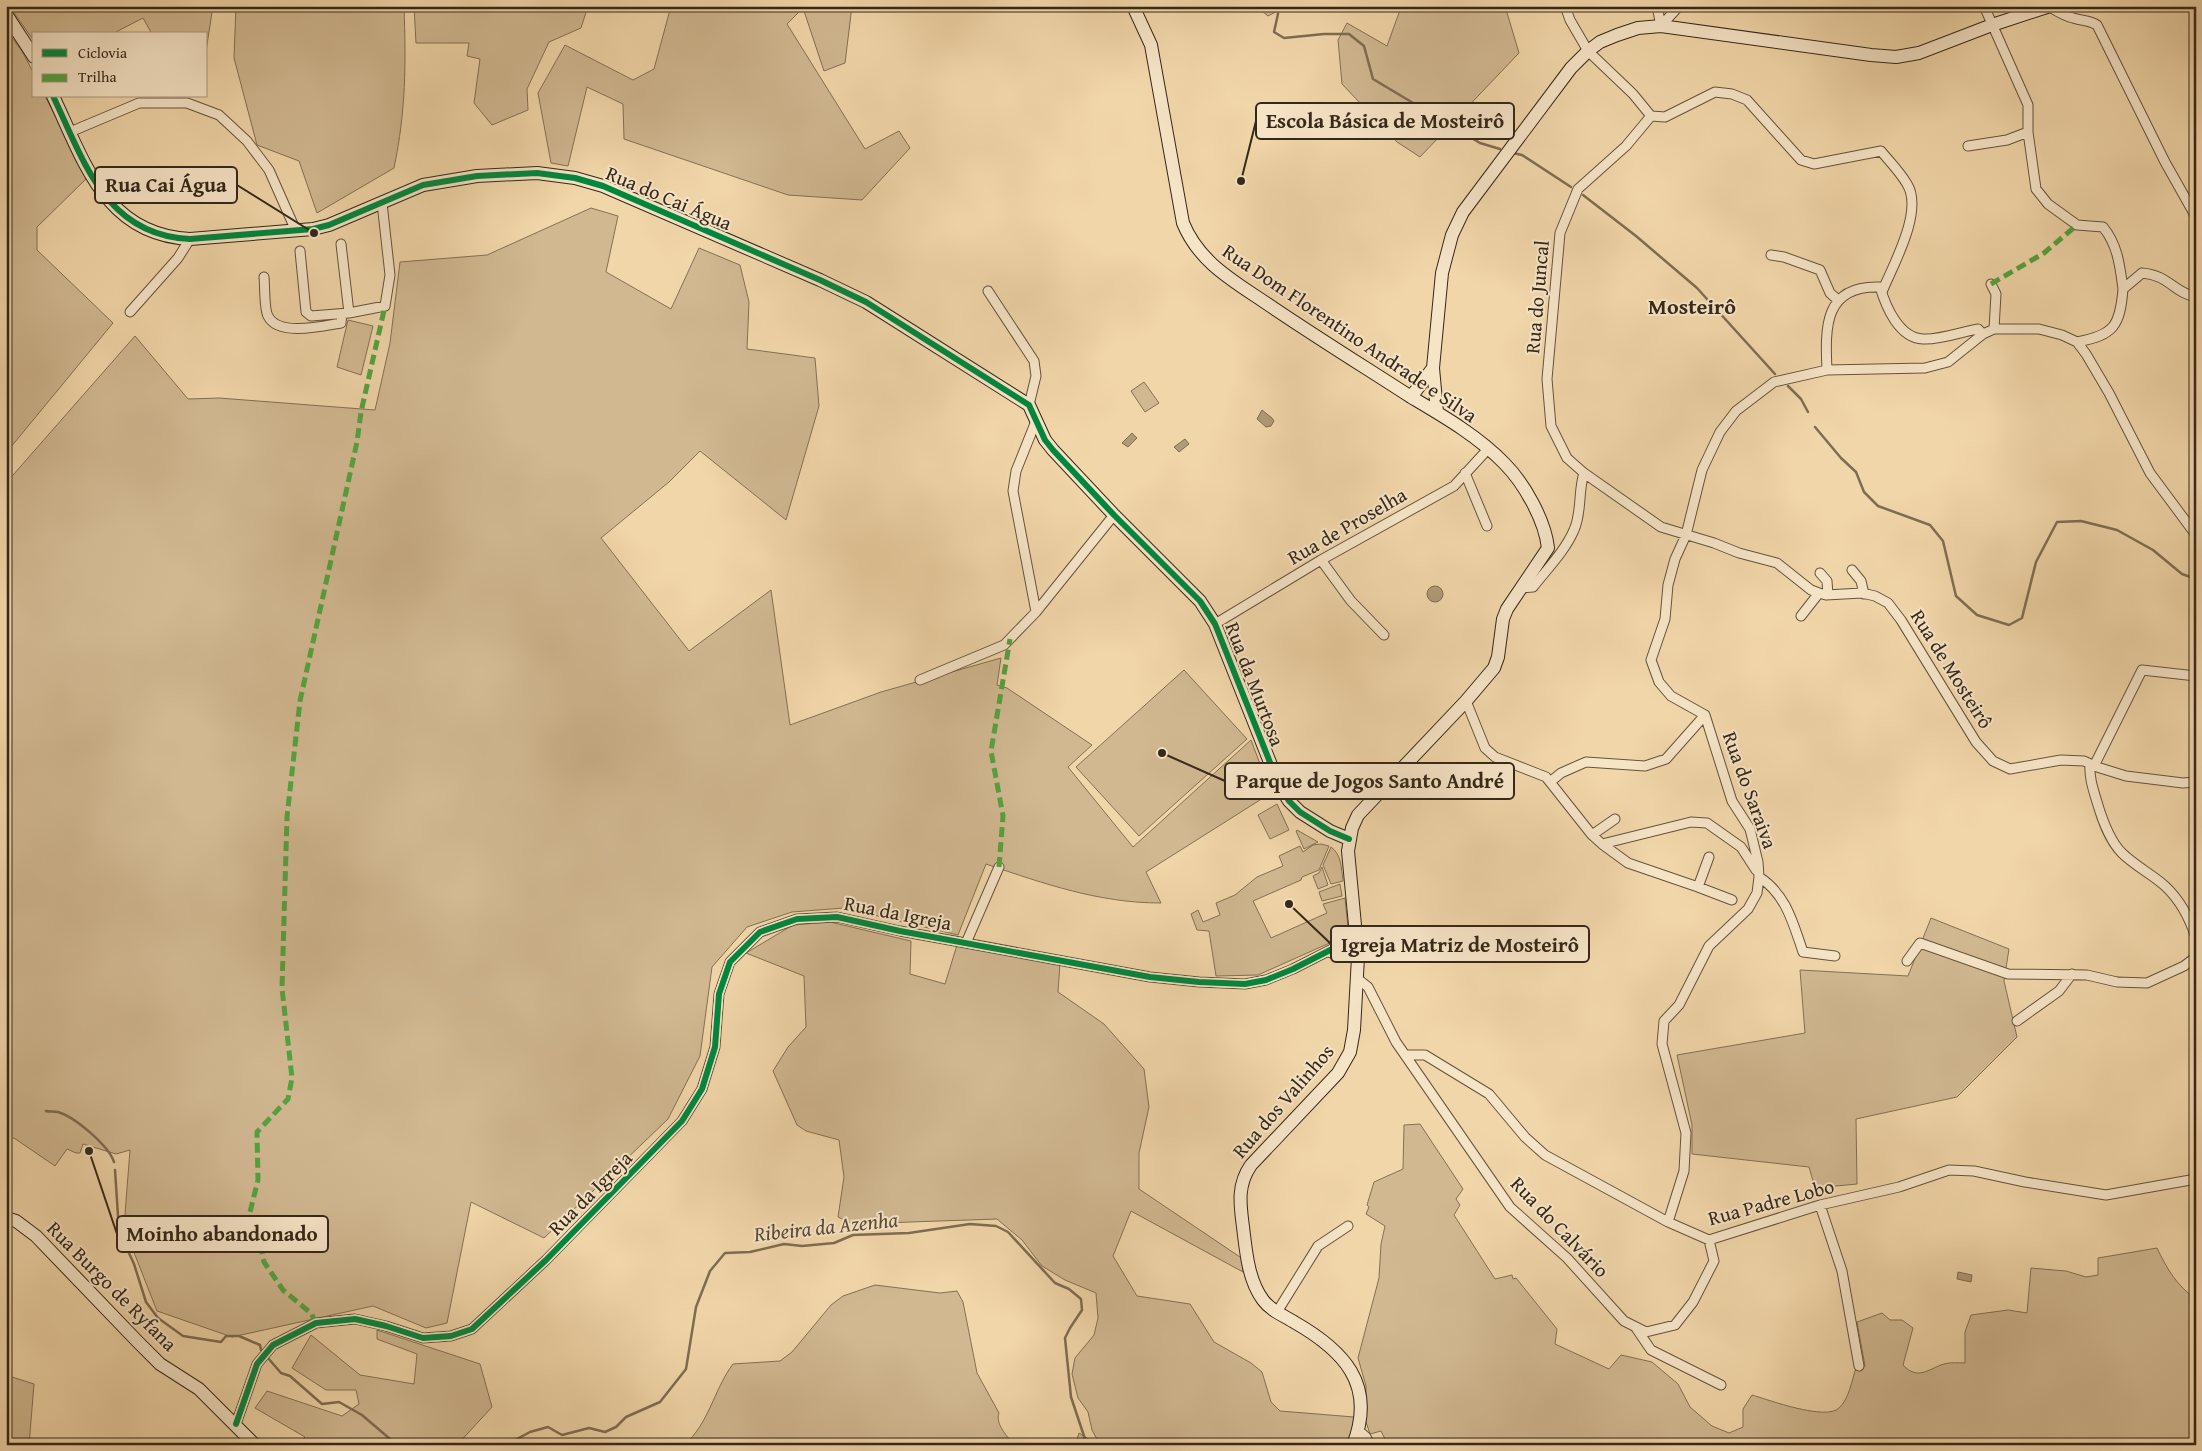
<svg xmlns="http://www.w3.org/2000/svg" width="2202" height="1451" font-family="'Gentium Book Plus',serif">
<rect width="100%" height="100%" fill="#f1d6a9"/>
<filter id="stains"><feTurbulence type="fractalNoise" baseFrequency=".004" numOctaves="4"/><feColorMatrix values="0 0 0 0 .2 0 0 0 0 .09 0 0 0 0 .02 0 0 0 .5 -.17"/></filter>
<radialGradient id="worn" r=".72"><stop offset=".6" stop-color="#630" stop-opacity="0"/><stop offset="1" stop-color="#630" stop-opacity=".3"/></radialGradient>
<path fill="#d1b891" stroke="#837055" d="M9 6H213L206 51V34H152L143 18 112 34H34V41Z
M236 6H404C406 65 406 110 394 168L317 213 299 161 257 145 234 58Z
M414 6H588L581 28 549 42 527 89 528 110 492 125 474 103 480 59 467 56 469 43H416Z
M671 6H852L845 63 824 71 803 8 787 24 865 149 899 131 910 148 862 200 788 195 624 139 623 104 587 87 568 166 551 163 538 93 565 45 633 80 654 69Z
M1256 6H1287L1268 16Z
M1399 6H1505L1519 53 1420 157 1397 142 1342 84 1338 40 1347 23 1387 46 1400 10Z
M6 30 22 51 34 74V96H45L87 178 37 227V250L113 323 6 453Z
M591 208 618 216 606 272 671 309 699 248 740 265 749 302 747 349 815 358 819 406 786 520 700 451 669 482 601 538 689 651 771 590 790 725 881 692 1001 658 997 685 1007 688 1092 745 1068 767 1133 847 1251 740 1271 793 1146 872 1161 903C1099 903 1045 884 986 864L958 935 844 908 792 912 747 927 712 967 700 1056 668 1119 544 1238 471 1202 447 1323 426 1328 373 1306 232 1337 157 1311 124 1227 130 1150 116 1154 83 1144 80 1153H76L67 1149 55 1166 14 1138 6 1140V483L135 336 188 399 219 398 375 410 390 343 400 262 487 255Z
M348 320 373 326 361 375 337 367Z
M1144 382 1159 403 1145 412 1131 391Z
M1184 670 1247 739 1139 836 1076 767Z
M1277 804 1289 830 1270 839 1258 815Z
M1297 830 1318 842 1304 849 1296 831Z
M1321 844 1329 846 1319 870 1302 877 1301 880 1253 901 1271 938 1327 913 1323 904 1345 898 1348 927 1343 937 1258 975 1216 976 1209 931 1197 930 1191 914 1198 910 1203 922 1220 915 1216 903 1235 895 1257 877 1283 866 1279 856 1300 846 1303 852 1313 845Z
M1331 847C1342 855 1341 868 1343 881L1331 884 1323 865Z
M1322 867 1328 885 1318 889 1313 876 1319 873Z
M1340 884 1342 896 1322 901 1319 892Z
M1931 918 2009 949 2004 981 2017 1037 1957 1097 1856 1119 1857 1184 1815 1188 1809 1167 1692 1154V1125L1677 1055 1805 1033 1800 970 1908 976Z
M830 922 911 941 910 974 945 984 957 945 1060 963 1058 992 1104 1024 1144 1069 1149 1107 1139 1153V1189L1243 1259V1272L1131 1211 1113 1256 1137 1296 1190 1304 1214 1342 1251 1363 1262 1372 1271 1402 1280 1411 1354 1417 1356 1419 1349 1445H1100L1092 1430 1088 1412 1078 1398 1072 1374 1075 1358 1094 1335 1098 1318 1096 1293 1065 1280 1042 1266 1022 1240 997 1219 853 1224 838 1217 844 1177 839 1140 806 1131 797 1125 773 1071 788 1047 806 1027 804 976 746 953 793 925Z
M1420 1124 1463 1189 1456 1199 1460 1205 1454 1215 1495 1279 1512 1275 1513 1279 1516 1278 1557 1329 1555 1344 1609 1369 1621 1355 1652 1362 1678 1384 1690 1407 1712 1426 1729 1433 1743 1427V1409L1752 1395C1769 1400 1826 1421 1839 1408 1849 1399 1852 1380 1856 1368L1865 1366 1857 1322 1882 1313 1890 1320H1902L1913 1328 1903 1365C1918 1381 1928 1369 1944 1364 1951 1362 1958 1363 1965 1363V1332L1971 1315 2008 1310 2027 1313 2031 1268 2066 1271 2086 1277 2098 1275V1258L2157 1248C2167 1269 2177 1286 2196 1299V1445H1388L1381 1431 1370 1434 1366 1422V1386L1358 1358 1379 1278 1381 1244 1385 1226 1366 1214 1369 1207 1367 1205 1374 1182 1403 1169 1404 1125Z
M875 1285 940 1293 957 1291 963 1302 977 1373 999 1413C995 1424 1007 1436 1014 1445H684C709 1424 714 1389 733 1364L780 1361 792 1352 831 1305 843 1296Z
M377 1330 480 1364 492 1407 457 1445H298L305 1437 255 1408 267 1391 342 1416 359 1404 356 1390H326L292 1368 311 1335 360 1375 414 1384 417 1354 377 1339Z
M12 1377 34 1384 29 1445H6V1382Z
M1079 1433 1098 1445H1075Z"/>
<path fill="#b19a78" stroke="#7f6c52" d="M1262 410 1272 418 1274 421 1271 426 1266 427 1257 419Z
M1132 433 1137 438 1128 447 1122 443Z
M1185 439 1189 444 1179 452 1174 447Z
M1427 594a8 8 0 1 1 16 0a8 8 0 1 1-16 0Z
M1958 1272 1972 1275 1971 1282 1957 1279Z"/>
<g fill="none" stroke-linecap="round" stroke-linejoin="round">
<path stroke="#7f6c52" stroke-width="2.5" d="M1277 6 1278 14 1274 32 1284 38 1324 34H1349L1364 46 1373 79 1480 143 1500 149
M1513 153 1522 155 1571 187
M1583 195 1636 236 1697 288 1775 374
M1788 386 1801 399 1808 412
M1815 427 1841 458 1856 472 1864 492 1878 506 1930 525 1943 541 1956 596 1977 615 2009 625 2022 618 2036 562 2057 522 2081 521 2117 530 2153 550 2182 574 2196 579
M46 1111C49 1112 54 1111 58 1112 75 1117 109 1146 114 1162
M115 1170 119 1231 134 1264 146 1302 158 1318 183 1336 221 1342 226 1336H239L260 1345 261 1350
M268 1358 281 1373 290 1376 322 1404 339 1402 362 1415 397 1445
M506 1445 530 1432 548 1427 562 1435 589 1428 605 1432 616 1427 626 1417 660 1402 686 1369 696 1307 710 1271 725 1253 750 1252 784 1244 802 1246 834 1243 853 1235 909 1233 970 1224 996 1226 1008 1232 1055 1283 1069 1289 1081 1299 1082 1310 1070 1328 1065 1338 1071 1397 1087 1445"/>
<g stroke="#64533d" stroke-width="11">
<path id="street" d="M1565 6 1570 20 1588 51 1633 94 1651 116
M1657 6 1661 26
M1984 6 2028 105V132L2036 189 2048 204 2077 225 2103 227C2118 245 2120 267 2123 289
M2050 7C2058 12 2064 16 2073 18 2082 21 2089 20 2097 25L2165 162 2196 217
M1661 26 1679 6
M1651 116 1626 146 1578 189 1560 233 1547 379 1551 426 1567 458 1584 473 1661 527 1714 543 1739 553 1777 563 1811 590 1819 593 1826 595 1862 593 1875 596 1888 603 1901 620 1976 742 1993 761 2010 769 2061 760 2084 761 2097 767 2126 776 2183 783 2196 782
M1651 116 1665 117 1715 92 1732 94 1747 100 1801 160 1814 164 1881 151C1890 162 1900 172 1907 184 1924 211 1893 265 1882 292
M70 132 139 103H187L219 115 247 141 269 170 296 231
M1968 146 2007 140 2028 132
M341 244 349 313
M300 251 306 312 311 316 349 313 385 306 390 275 382 203
M1771 255 1784 257 1820 270 1830 293 1838 300
M264 277C265 286 264 309 268 316 278 337 323 326 341 323L342 314
M1991 284 1996 294 1994 329
M988 291 1034 361 1036 376 1029 405
M130 312 178 258 190 239
M2077 342C2114 335 2120 326 2123 289L2142 273C2169 275 2174 293 2196 297
M1827 370C1825 327 1824 285 1880 287 1886 307 1899 338 1923 339 1941 340 1960 332 1978 329L1983 334
M1465 473 1487 526
M1321 560 1351 601 1384 635
M1852 570 1861 581 1864 594
M1820 573 1827 581 1828 595
M1521 588 1533 587C1547 569 1565 551 1574 530 1582 513 1578 491 1584 473
M1036 612 1013 491 1016 471 1036 421
M1801 616 1819 593
M1215 624 1321 560 1454 486 1488 449
M920 680 1004 645 1036 612 1114 515
M1466 701 1485 748 1495 757 1546 777 1592 835 1602 844 1628 863 1698 887 1709 857
M1705 715 1671 696 1659 682 1651 660 1665 619 1668 585 1675 559 1686 535 1702 470 1720 432 1736 411 1774 382 1827 370 1925 368 1948 362 1983 334 1994 329H2039L2062 335 2077 342 2086 354 2109 393 2150 473 2196 535
M2090 764C2089 777 2093 789 2097 802 2102 819 2109 840 2122 853 2135 866 2152 874 2165 886 2180 900 2190 919 2196 938
M2094 766 2142 670 2196 676
M1550 782 1561 773 1586 762 1645 766 1666 759 1705 715
M1592 835 1615 819
M1602 844 1691 822 1707 823 1741 847 1756 870
M1759 877C1786 894 1793 923 1803 952L1835 956
M1698 887 1732 900
M966 943 999 867
M1327 952 1358 957
M1907 961 1920 943 2008 974 2087 975 2117 982 2147 983 2184 966 2196 957
M1358 979 1368 987 1396 1042 1510 1207 1567 1258 1624 1321 1646 1332 1675 1325 1693 1302 1714 1261 1709 1240
M2017 1021 2059 991 2072 974
M1406 1055H1425L1489 1094 1525 1137 1545 1155 1668 1222 1709 1240 1820 1205 1899 1187 1949 1170 1974 1171 2025 1182 2106 1195 2196 1179
M1820 1205 1842 1271 1859 1366
M1668 1222 1684 1171 1686 1133 1662 1044 1664 1021 1679 1005 1709 946 1748 909 1757 893 1759 877 1758 862 1750 829 1732 801 1705 715
M1277 1312 1318 1246 1348 1226
M1636 1328 1651 1350 1721 1385
M236 1424 257 1364 273 1345 316 1323 355 1319 386 1326 423 1338 451 1336 472 1329 546 1260 682 1121 702 1089 715 1047 719 994 730 962 760 932 797 919 837 917 900 931 1150 977 1199 982 1245 984 1266 980 1293 969 1344 943 1357 941
M1358 1430 1366 1437 1370 1445"/>
</g>
<g stroke="#352719" stroke-width="14">
<path id="secondary" d="M1133 6 1151 45 1183 223C1199 262 1232 280 1266 303 1313 335 1363 366 1411 397 1443 416 1478 436 1504 463 1524 483 1545 520 1548 548L1507 609 1503 619 1498 657 1494 668 1466 701 1358 815 1352 828 1348 851 1358 957 1354 1030 1350 1052 1338 1073 1251 1165C1237 1185 1240 1204 1243 1227 1246 1251 1248 1280 1263 1300 1271 1311 1283 1315 1294 1322 1343 1350 1377 1384 1353 1445
M6 14 34 57
M53 96C84 161 105 235 190 239L313 229 329 225 423 185 477 176 537 173 575 178 603 186 820 280 866 302 1029 405 1045 440 1053 450 1114 515 1200 601 1215 624 1279 785 1289 801 1300 812 1330 831 1349 839
M1411 397 1433 368
M1437 412 1433 368 1442 273 1452 235 1463 212 1571 68 1588 51 1600 42 1617 35 1638 28 1661 26 1871 55 1896 57 1919 53 1992 25 2050 6
M6 1218 16 1221 36 1236 137 1341 160 1364 199 1389 255 1445"/>
</g>
<use href="#street" stroke="#f6e4c7" stroke-width="9"/>
<use href="#secondary" stroke="#f6e4c7" stroke-width="12"/>
<path stroke="#53a340" stroke-width="5" stroke-dasharray="10 5" stroke-linecap="butt" d="M1991 284 2044 253 2077 225
M999 867 1003 816 991 751 1010 639
M315 1324 312 1314 283 1290 264 1262 259 1237 249 1216 258 1180 257 1132 288 1099 292 1078 282 988 287 817 300 701 357 442 361 412 385 306"/>
<g stroke="#f6e4c7" stroke-width="9">
<path id="cycleway" d="M53 96C84 161 105 235 190 239L313 229 329 225 423 185 477 176 537 173 575 178 603 186 820 280 866 302 1029 405 1045 440 1053 450 1114 515 1200 601 1215 624 1279 785 1289 801 1300 812 1330 831 1349 839
M236 1424 257 1364 273 1345 316 1323 355 1319 386 1326 423 1338 451 1336 472 1329 546 1260 682 1121 702 1089 715 1047 719 994 730 962 760 932 797 919 837 917 900 931 1150 977 1199 982 1245 984 1266 980 1293 969 1344 943 1357 941"/>
</g>
<use href="#cycleway" stroke="#00873e" stroke-width="6"/>
</g>
<g text-anchor="middle" stroke-width="4" stroke-linejoin="round" paint-order="stroke">
<g font-size="20" fill="#352719" stroke="#f6e4c7">
<text transform="translate(669 198) rotate(23)" y="7">Rua do Cai Água</text>
<text transform="translate(1537 297) rotate(-85)" y="7">Rua do Juncal</text>
<text transform="translate(1350 333) rotate(34)" y="7">Rua Dom Florentino Andrade e Silva</text>
<text transform="translate(1347 526) rotate(-30)" y="7">Rua de Proselha</text>
<text transform="translate(1952 669) rotate(58)" y="7">Rua de Mosteirô</text>
<text transform="translate(1255 684) rotate(69)" y="7">Rua da Murtosa</text>
<text transform="translate(1750 790) rotate(70)" y="7">Rua do Saraiva</text>
<text transform="translate(898 913) rotate(11)" y="7">Rua da Igreja</text>
<text transform="translate(1283 1101) rotate(-49)" y="7">Rua dos Valinhos</text>
<text transform="translate(590 1193) rotate(-45)" y="7">Rua da Igreja</text>
<text transform="translate(1771 1202) rotate(-15)" y="7">Rua Padre Lobo</text>
<text transform="translate(1560 1227) rotate(46)" y="7">Rua do Calvário</text>
<text transform="translate(112 1286) rotate(45)" y="7">Rua Burgo de Ryfana</text>
</g>
<g font-size="21" font-style="italic" fill="#5a4a36" stroke="#f6e4c7">
<text transform="translate(826 1227) rotate(-6)" y="7">Ribeira da Azenha</text>
</g>
<g font-size="22" font-weight="bold" fill="#352719" stroke="#f6e4c7">
<text x="1692" y="314">Mosteirô</text>
</g>
</g>
<path fill="none" stroke="#352719" stroke-width="2" d="M1241 181L1256 121M314 233L237 185M1162 753L1225 781M1289 904L1331 944M89 1151L117 1234"/>
<g fill="#352719" stroke="#f6e4c7" stroke-width="2">
<circle cx="1241" cy="181" r="5"/>
<circle cx="314" cy="233" r="5"/>
<circle cx="1162" cy="753" r="5"/>
<circle cx="1289" cy="904" r="5"/>
<circle cx="89" cy="1151" r="5"/>
</g>
<g fill="#f6e4c7" stroke="#352719" stroke-width="2">
<rect x="1256" y="103" width="258" height="36" rx="5"/>
<rect x="95" y="167" width="142" height="36" rx="5"/>
<rect x="1225" y="763" width="289" height="36" rx="5"/>
<rect x="1331" y="926" width="258" height="36" rx="5"/>
<rect x="117" y="1216" width="211" height="36" rx="5"/>
</g>
<g font-size="21" text-anchor="middle" font-weight="bold" fill="#352719">
<text x="1385" y="128">Escola Básica de Mosteirô</text>
<text x="166" y="192">Rua Cai Água</text>
<text x="1370" y="788">Parque de Jogos Santo André</text>
<text x="1460" y="952">Igreja Matriz de Mosteirô</text>
<text x="222" y="1241">Moinho abandonado</text>
</g>
<rect width="2202" height="1451" fill="none" stroke="#f1d6a9" stroke-width="25"/>
<rect x="8" y="8" width="2187" height="1436" fill="none" stroke="#352719" stroke-width="2.5"/>
<rect x="12" y="12" width="2177" height="1426" fill="none" stroke="#352719"/>
<rect x="32" y="32" width="175" height="65" fill="#f6e4c7" stroke="#a99881"/>
<rect x="42" y="49" width="25" height="8" fill="#00873e" stroke="#a99881"/>
<text x="78" y="58" font-size="15" fill="#352719">Ciclovia</text>
<rect x="42" y="74" width="25" height="8" fill="#53a340" stroke="#a99881"/>
<text x="78" y="82" font-size="15" fill="#352719">Trilha</text>
<rect width="100%" height="100%" filter="url(#stains)"/>
<rect width="100%" height="100%" fill="url(#worn)"/>
</svg>
